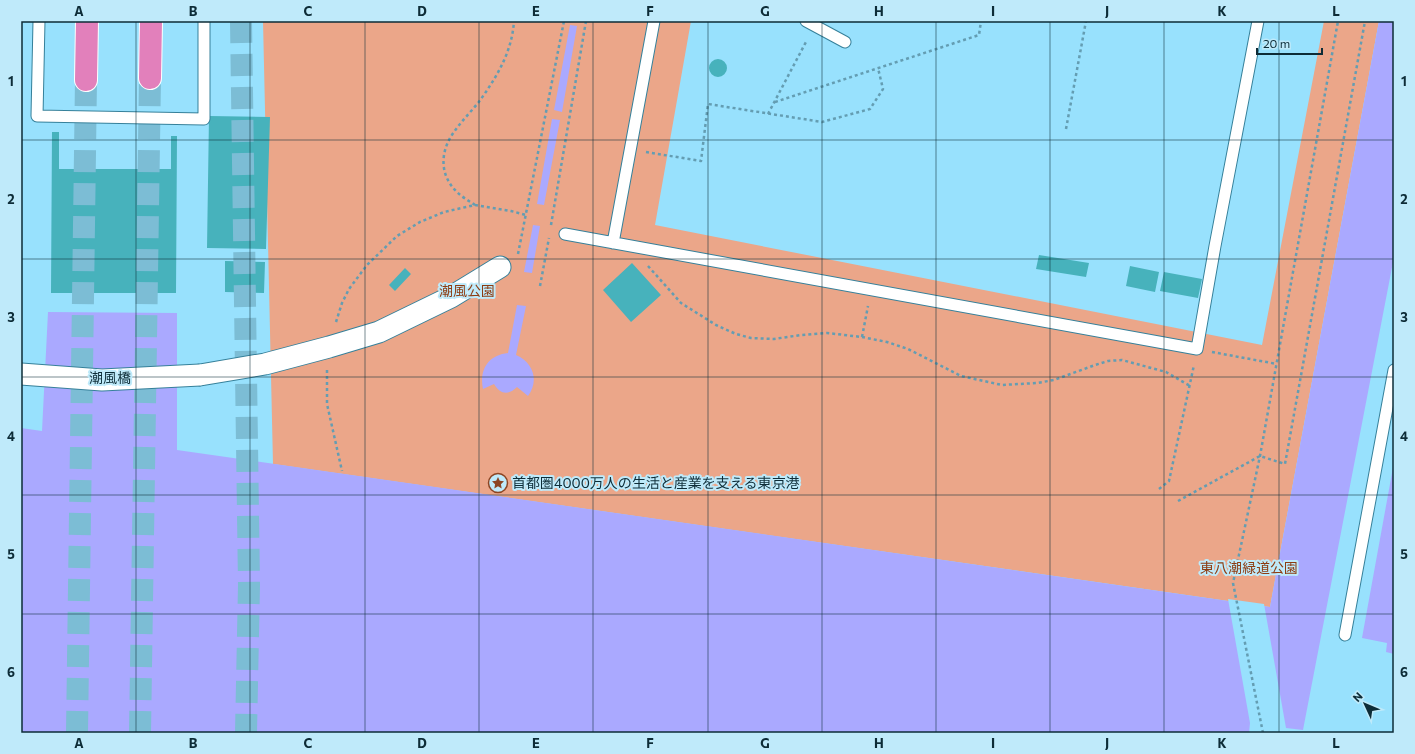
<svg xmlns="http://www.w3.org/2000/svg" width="1415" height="754" font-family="Commissioner,'Noto Sans JP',sans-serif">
<rect width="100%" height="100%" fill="#98e1fd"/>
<path fill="#eba689" d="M263 21H691L655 225 1262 345 1324 21H1379L1270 607 273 464Z"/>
<path fill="#aaa9ff" d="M1379 21H1394V733H21V428L42 431 48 312 177 313V450L1270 607Z
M570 25 577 26 562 112 554 110Z
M552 119 560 120 544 205 537 204Z
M533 225 540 226 532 273 524 272Z
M517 305 526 306 516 355C534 363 539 381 528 396L517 387C508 396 500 394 494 384L483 389C479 370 488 355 508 353Z"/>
<path fill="#98e1fd" d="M1394 257V462L1362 638 1387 643 1386 652 1394 654V733H1249L1250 723 1228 599 1264 604 1286 728 1303 730Z"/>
<path fill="#47b2bc" d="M709 68a9 9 0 1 1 18 0a9 9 0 1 1-18 0Z
M209 116 270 117 266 249 207 248Z
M52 132H59V169H171V136H177L176 293H51Z
M1039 255 1089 263 1086 277 1036 269Z
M225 261 265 262 264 293 225 292Z
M632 263 661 295 631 322 603 290Z
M1130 266 1159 272 1155 292 1126 286Z
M405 268 411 274 395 291 389 285Z
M1164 272 1202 279 1198 298 1160 291Z"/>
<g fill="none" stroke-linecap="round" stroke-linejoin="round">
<path stroke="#7cbdd5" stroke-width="22" stroke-dasharray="22 11" stroke-linecap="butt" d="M241 21 249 585 246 733
M77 733 86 80
M140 733 150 78"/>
<g stroke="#36809a" stroke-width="13">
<path id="lane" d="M39 21 37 116 204 119V21
M806 21 845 42
M565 234 1197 349 1215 246 1258 21
M613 243 654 21
M1345 635 1394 370"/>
</g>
<g stroke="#36809a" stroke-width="23">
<path id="street" d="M200 375 265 364 329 347 379 332 451 297 500 267"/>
</g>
<g stroke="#fff" stroke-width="24">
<path id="highway" d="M150 78 151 21
M86 80 87 21"/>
</g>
<path stroke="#649db2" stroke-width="2.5" stroke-dasharray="3 3" stroke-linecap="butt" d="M775 102 979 35 981 21
M768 114 807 40
M1066 129 1086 21
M646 152 701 161 708 104 822 122 870 109 883 89 878 68
M475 205C469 201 462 197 457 192 439 175 440 151 454 132 462 120 473 110 481 99 498 75 512 51 514 21
M551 225 586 21
M518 254 564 21
M648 266 681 303 716 325 736 334 751 338 774 339 801 335 827 333 862 337 887 342 908 349 961 376 1002 385 1037 383 1054 380 1095 365 1108 361 1122 360 1166 372 1190 386
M540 286 549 238
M336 322 342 303 349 289 367 265 397 236 420 222 444 212 475 205 511 211 526 215
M862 337 868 306
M1212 352 1277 364
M327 370V404L342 471
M1159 489 1169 481 1194 365
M1178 501 1260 456 1285 464 1365 21
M1263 733 1233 583 1260 456 1338 21"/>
<use href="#lane" stroke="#fff" stroke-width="11"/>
<use href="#street" stroke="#fff" stroke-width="21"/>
<use href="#highway" stroke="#e280bb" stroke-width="22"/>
<g stroke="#36809a" stroke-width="23" stroke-linecap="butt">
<path id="street-bridge" d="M21 374 102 380 200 375"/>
</g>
<use href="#street-bridge" stroke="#fff" stroke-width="21"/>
</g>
<path fill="none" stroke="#0d2c37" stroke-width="1" stroke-opacity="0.55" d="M136 21V733M250 21V733M365 21V733M479 21V733M593 21V733M708 21V733M822 21V733M936 21V733M1050 21V733M1164 21V733M1279 21V733M21 140H1394M21 259H1394M21 377H1394M21 495H1394M21 614H1394"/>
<defs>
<g id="sight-ring" transform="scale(1)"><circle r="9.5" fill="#bfeafa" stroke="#8c4523" stroke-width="1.5"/><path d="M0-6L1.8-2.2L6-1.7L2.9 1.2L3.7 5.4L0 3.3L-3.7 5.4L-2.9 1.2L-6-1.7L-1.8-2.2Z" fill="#8c4523"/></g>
</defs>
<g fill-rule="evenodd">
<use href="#sight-ring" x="498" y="483"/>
</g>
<g text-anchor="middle" stroke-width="4" stroke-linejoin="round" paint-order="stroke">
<g font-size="14" fill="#8d3c12" stroke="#bfeafa">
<text x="467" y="296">潮風公園</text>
<text x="1249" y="573">東八潮緑道公園</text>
</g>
<g font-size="14" fill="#0d2c37" stroke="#bfeafa">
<text x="110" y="383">潮風橋</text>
</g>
<g font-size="14" fill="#0d2c37" stroke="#bfeafa" text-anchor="start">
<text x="512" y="488">首都圏4000万人の生活と産業を支える東京港</text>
</g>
</g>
<rect width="1415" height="754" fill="none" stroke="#bfeafa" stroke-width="44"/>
<g transform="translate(1365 704) rotate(314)" stroke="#bfeafa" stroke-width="3" paint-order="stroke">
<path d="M0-3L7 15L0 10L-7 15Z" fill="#0d2c37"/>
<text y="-6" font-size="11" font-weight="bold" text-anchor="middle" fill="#0d2c37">N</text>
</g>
<path d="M1257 48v6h65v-6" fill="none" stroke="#0d2c37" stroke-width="2"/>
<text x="1263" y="48" font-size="12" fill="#0d2c37" stroke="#bfeafa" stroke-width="3" paint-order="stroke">20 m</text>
<rect x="22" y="22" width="1371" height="710" fill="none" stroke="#0d2c37" stroke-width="1.5"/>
<g font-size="13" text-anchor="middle" font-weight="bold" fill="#0d2c37">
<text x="79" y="16">A</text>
<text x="193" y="16">B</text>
<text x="308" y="16">C</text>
<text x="422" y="16">D</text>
<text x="536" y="16">E</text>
<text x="650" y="16">F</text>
<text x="765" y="16">G</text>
<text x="879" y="16">H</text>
<text x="993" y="16">I</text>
<text x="1107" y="16">J</text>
<text x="1222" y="16">K</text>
<text x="1336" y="16">L</text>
<text x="11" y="86">1</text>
<text x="1404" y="86">1</text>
<text x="11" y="204">2</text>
<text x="1404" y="204">2</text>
<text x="11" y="322">3</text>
<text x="1404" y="322">3</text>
<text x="11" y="441">4</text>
<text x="1404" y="441">4</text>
<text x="11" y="559">5</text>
<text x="1404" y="559">5</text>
<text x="11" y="677">6</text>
<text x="1404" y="677">6</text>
<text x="79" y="748">A</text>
<text x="193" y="748">B</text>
<text x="308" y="748">C</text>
<text x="422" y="748">D</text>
<text x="536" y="748">E</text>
<text x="650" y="748">F</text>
<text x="765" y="748">G</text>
<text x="879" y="748">H</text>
<text x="993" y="748">I</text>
<text x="1107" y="748">J</text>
<text x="1222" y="748">K</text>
<text x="1336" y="748">L</text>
</g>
</svg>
